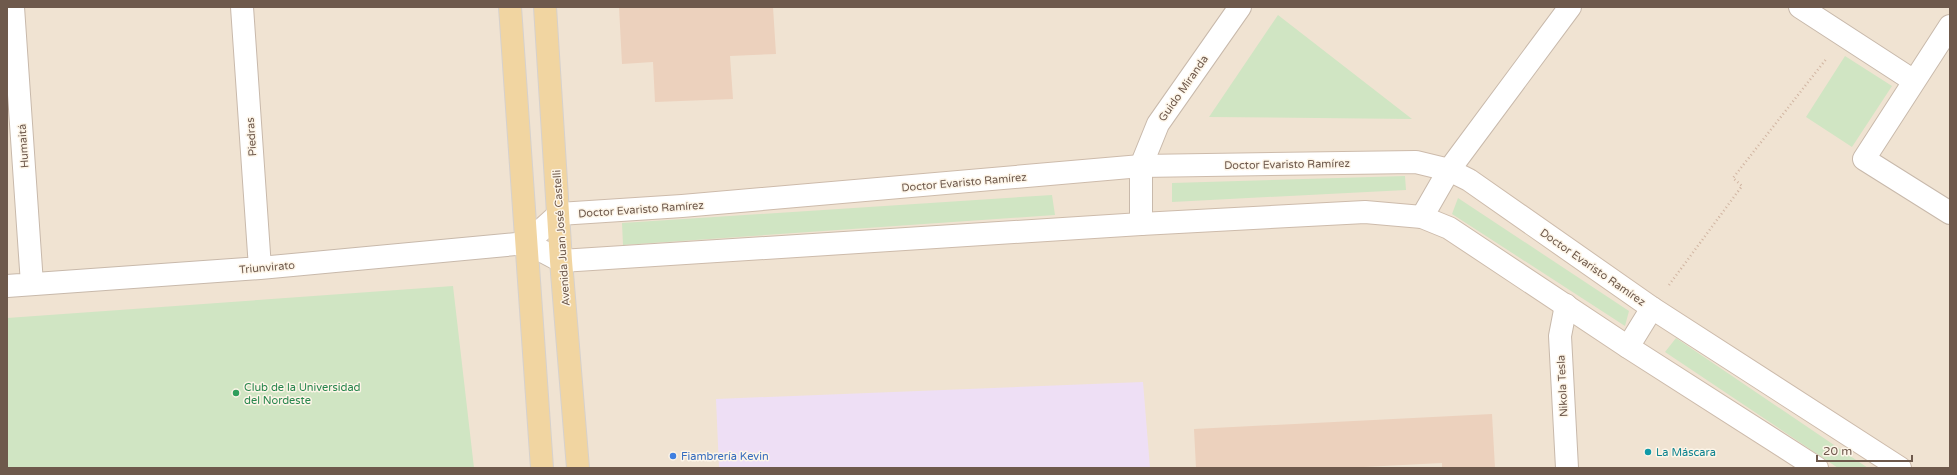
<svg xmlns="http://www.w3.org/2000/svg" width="1957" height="475" font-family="'Varela Round',sans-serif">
<rect width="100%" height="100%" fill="#f9f1e2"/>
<path fill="#f0e3d2" d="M7 7H1950V468H7Z"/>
<path fill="#eedff5" d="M1143 382 1150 468H719L716 399Z"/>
<path fill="#d0e5c3" d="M1278 15 1412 119 1209 117Z
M1845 56 1892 86 1852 147 1806 117Z
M1405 176 1406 190 1172 202V183Z
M1052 195 1055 215 623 245 622 223Z
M1458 198 1629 311 1625 326 1452 214Z
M453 286 474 468H7V318Z
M1676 338 1868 468H1838L1665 352Z"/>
<path fill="#ecd1bd" d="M619 7H773L776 54 730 56 733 99 655 102 653 62 622 64Z
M1492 414 1495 468H1442V463L1344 468H1196L1194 429Z"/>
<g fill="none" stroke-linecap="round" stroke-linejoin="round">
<g stroke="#c8b9ab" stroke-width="24">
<path id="minor" d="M13 7 32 284
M242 7 260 268
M1800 7 1914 81
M1950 26 1864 159 1950 213
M1422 217 1449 170 1570 7
M1141 224V166L1158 124 1240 7
M7 286 260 268 527 243
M1566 305 1560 336 1567 468
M1628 347 1652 308"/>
</g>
<g stroke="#c8b9ab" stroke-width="24">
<path id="tertiary" d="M527 243 561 261"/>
</g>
<g stroke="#cdbbab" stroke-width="24">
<path id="secondary" d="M527 243 559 214 682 206 1141 166 1416 162 1449 170 1469 180 1652 308 1900 468
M561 261 1141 224 1365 212 1422 217 1449 228 1628 347 1817 468"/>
</g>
<g stroke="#d6d1cd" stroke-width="24">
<path id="primary" d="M510 7 542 468
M545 7 561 261 578 468"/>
</g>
<path stroke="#d0b4a1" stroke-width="2.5" stroke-dasharray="1 3" stroke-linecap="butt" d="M1669 285 1742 186 1733 178 1827 58"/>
<use href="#minor" stroke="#fff" stroke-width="22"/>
<use href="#tertiary" stroke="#fff" stroke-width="22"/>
<use href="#secondary" stroke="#fff" stroke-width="22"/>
<use href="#primary" stroke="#f1d5a1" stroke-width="22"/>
</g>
<circle fill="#2e9e5b" stroke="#fdf5e8" stroke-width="1.5" cx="236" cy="393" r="4"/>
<circle fill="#0f9aa8" stroke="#fdf5e8" stroke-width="1.5" cx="1648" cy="452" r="4"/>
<circle fill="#3f7fe0" stroke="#fdf5e8" stroke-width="1.5" cx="673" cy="456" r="4"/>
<g text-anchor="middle" stroke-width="3" stroke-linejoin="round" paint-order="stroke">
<g font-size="11" fill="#6e594c" stroke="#fdf5e8">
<text transform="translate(1183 88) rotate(-55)" y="4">Guido Miranda</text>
<text transform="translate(251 137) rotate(-94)" y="4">Piedras</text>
<text transform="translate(23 146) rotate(-94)" y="4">Humaitá</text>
<text transform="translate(1287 164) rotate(-1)" y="4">Doctor Evaristo Ramírez</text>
<text transform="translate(964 182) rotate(-5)" y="4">Doctor Evaristo Ramírez</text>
<text transform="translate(641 209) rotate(-4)" y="4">Doctor Evaristo Ramírez</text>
<text transform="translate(561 238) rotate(-94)" y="4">Avenida Juan José Castelli</text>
<text transform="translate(267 267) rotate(-5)" y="4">Triunvirato</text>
<text transform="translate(1593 267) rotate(35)" y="4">Doctor Evaristo Ramírez</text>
<text transform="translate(1562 386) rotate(-93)" y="4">Nikola Tesla</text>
</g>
<g font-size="11" fill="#27864d" stroke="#fdf5e8" text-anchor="start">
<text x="244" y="391">Club de la Universidad<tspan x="244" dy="13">del Nordeste</tspan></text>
</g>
<g font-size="11" fill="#0d838f" stroke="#fdf5e8" text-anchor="start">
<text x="1656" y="456">La Máscara</text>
</g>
<g font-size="11" fill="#366cbe" stroke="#fdf5e8" text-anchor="start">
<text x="681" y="460">Fiambrería Kevin</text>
</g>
</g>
<rect width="1957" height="475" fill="none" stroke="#6e594c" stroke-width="16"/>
<path d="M1817 455v6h95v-6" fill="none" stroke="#6e594c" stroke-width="2"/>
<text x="1823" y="455" font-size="12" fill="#6e594c" stroke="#fdf5e8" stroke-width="3" paint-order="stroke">20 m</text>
</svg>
